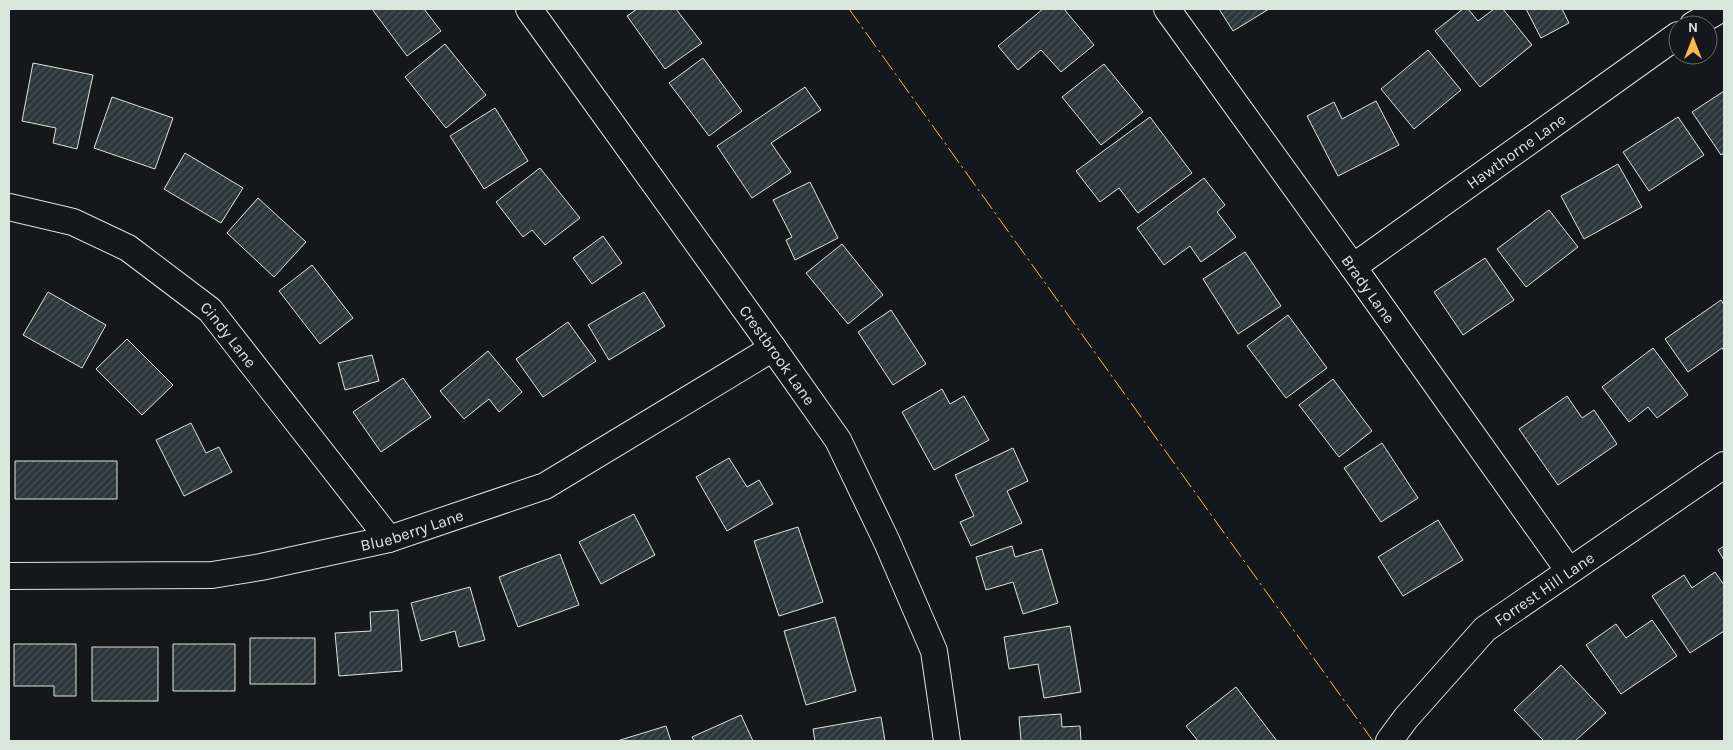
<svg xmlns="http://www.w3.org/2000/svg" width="1733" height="750" font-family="Karla,sans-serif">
<defs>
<pattern id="building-hatch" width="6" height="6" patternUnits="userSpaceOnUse" patternTransform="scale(1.25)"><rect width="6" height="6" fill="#2c363c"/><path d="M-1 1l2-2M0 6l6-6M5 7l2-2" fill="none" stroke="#4a5358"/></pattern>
</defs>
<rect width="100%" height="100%" fill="#14181c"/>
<path fill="url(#building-hatch)" stroke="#d8e6dc" d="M372 9H424L441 31 407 56Z
M637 9H676L702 43 665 69 627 16Z
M1043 9H1064L1094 45 1061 72 1041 50 1018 70 998 46Z
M1219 9H1269L1233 31Z
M1463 9H1468L1478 21 1494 9H1503L1532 45 1480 87 1435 31Z
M1526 9H1562L1569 23 1541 38Z
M445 44 486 95 446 128 405 77Z
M1428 50 1461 90 1414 129 1381 89Z
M703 58 742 111 709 136 669 83Z
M33 63 93 75 77 149 53 143 56 128 22 121Z
M1104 64 1143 112 1101 145 1062 97Z
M805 87 821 110 771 143 791 172 752 198 717 146Z
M1724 91V153L1721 155 1692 112Z
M112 97 173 118 155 169 94 148Z
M1376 101 1399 145 1338 176 1307 116 1334 102 1342 119Z
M495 108 528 161 484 189 450 136Z
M1150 117 1192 173 1138 213 1119 188 1100 202 1076 171Z
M1678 117 1704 155 1649 191 1623 152Z
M185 153 243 188 221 223 164 189Z
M1618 164 1642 207 1584 239 1561 196Z
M540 168 580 218 545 245 532 230 523 237 496 202Z
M1204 178 1225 205 1217 212 1236 237 1201 262 1190 246 1164 265 1137 228Z
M810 182 838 238 795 260 786 240 792 237 773 200Z
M258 198 306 242 274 277 227 233Z
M1549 210 1578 247 1526 287 1497 249Z
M603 236 622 263 592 284 573 258Z
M842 244 883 295 848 324 806 273Z
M1245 252 1281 306 1238 334 1203 279Z
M1485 258 1514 300 1463 335 1434 292Z
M312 265 353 318 320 344 279 291Z
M48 292 106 325 82 368 23 335Z
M644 292 665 326 609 360 588 325Z
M1721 300 1724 305V351L1722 348 1688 372 1665 339Z
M891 310 926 364 893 385 858 332Z
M1288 315 1327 368 1286 398 1247 346Z
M568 322 596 361 543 397 516 359Z
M127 339 173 385 142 415 96 369Z
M1653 348 1688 395 1657 418 1648 407 1629 422 1602 387Z
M488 351 522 392 499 412 489 399 464 419 440 391Z
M372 355 379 381 345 390 338 363Z
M403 378 431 417 381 452 353 412Z
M1333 379 1372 431 1339 457 1299 405Z
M942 389 950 404 964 396 989 440 934 470 902 412Z
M1567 396 1582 418 1594 410 1617 444 1558 485 1519 429Z
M191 423 206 453 219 447 232 472 184 496 156 440Z
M1382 443 1418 498 1381 522 1344 468Z
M1013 448 1028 481 1007 491 1022 523 971 546 960 522 974 516 955 475Z
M729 458 747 487 759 480 773 504 727 531 696 477Z
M15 461H117V499H15Z
M634 514 655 555 601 584 579 542Z
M1438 520 1463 560 1403 596 1378 557Z
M798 527 823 602 779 616 754 541Z
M1012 546 1015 557 1042 549 1058 603 1023 614 1013 582 986 590 976 557Z
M1724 546V560L1718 550Z
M560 554 579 605 518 627 499 577Z
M1715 572 1724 585V631L1690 653 1652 596 1684 575 1692 588Z
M470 587 485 640 459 647 455 631 421 641 411 603Z
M398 610 402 671 339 676 335 633 371 631 370 612Z
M835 617 856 691 806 705 784 631Z
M1652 620 1677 656 1621 694 1586 645 1616 624 1626 638Z
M1070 626 1081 692 1044 698 1038 664 1009 669 1004 637Z
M250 638H315V684H250Z
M14 644H76V696H54V686H14Z
M173 644H235V691H173Z
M92 647H158V701H92Z
M1561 665 1606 713 1575 741H1544L1514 710Z
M1236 687 1277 741H1198L1186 726Z
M1061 714 1062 727 1080 726 1081 741H1021L1019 717Z
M741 715 753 741H694L692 737Z
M881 717 885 741H815L813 729Z
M666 726 671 741H617Z"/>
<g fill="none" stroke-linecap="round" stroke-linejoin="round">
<g stroke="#d8e6dc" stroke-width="28">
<g id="minor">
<path id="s1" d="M529 9 773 348 838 440 887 542 934 651 947 741"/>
<path id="s2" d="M1167 9 1353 267 1569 571"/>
<path d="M1693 25 1721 9"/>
<path id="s3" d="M9 207 73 222 128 248 210 310 389 539"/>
<path id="s4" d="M1353 267 1678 35"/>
<path id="s5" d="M9 576 212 575 261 567 389 539 545 486 773 348"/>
<path id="s6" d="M1389 741 1406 718 1485 629 1724 465"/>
</g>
</g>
<use href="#minor" stroke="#14181c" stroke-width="26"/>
<path stroke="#ffb74d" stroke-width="1" stroke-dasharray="18 4 2.5 4" stroke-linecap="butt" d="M849 9 1373 741"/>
</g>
<g text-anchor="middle" stroke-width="4" stroke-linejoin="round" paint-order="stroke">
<g font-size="16" fill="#d8e6dc" stroke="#14181c">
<text dy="6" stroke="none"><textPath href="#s4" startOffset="200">Hawthorne Lane</textPath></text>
<text dy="6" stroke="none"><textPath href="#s2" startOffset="345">Brady Lane</textPath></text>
<text dy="6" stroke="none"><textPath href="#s3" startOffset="260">Cindy Lane</textPath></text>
<text dy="6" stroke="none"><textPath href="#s1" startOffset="426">Crestbrook Lane</textPath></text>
<text dy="6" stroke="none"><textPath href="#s5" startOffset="408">Blueberry Lane</textPath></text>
<text dy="6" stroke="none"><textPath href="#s6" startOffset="219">Forrest Hill Lane</textPath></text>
</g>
</g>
<rect width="1733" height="750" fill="none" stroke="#d8e6dc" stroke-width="20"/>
<g transform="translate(1693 40)"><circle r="24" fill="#14181c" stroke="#626a69"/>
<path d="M0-4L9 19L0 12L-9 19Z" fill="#ffb74d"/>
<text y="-8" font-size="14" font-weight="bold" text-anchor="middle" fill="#d8e6dc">N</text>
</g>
</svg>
